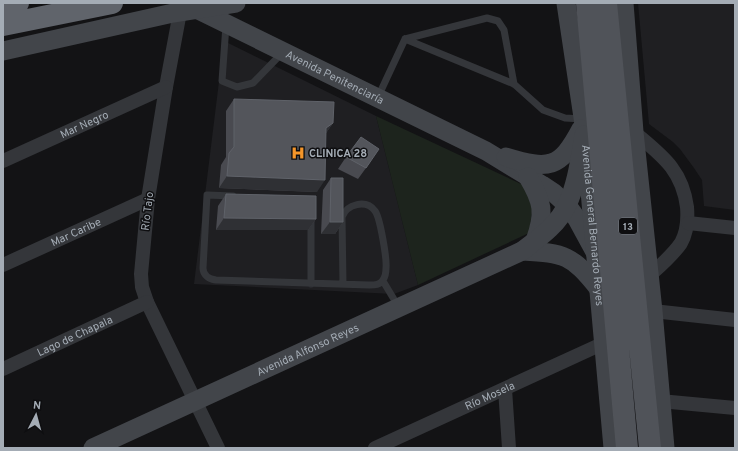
<svg xmlns="http://www.w3.org/2000/svg" width="738" height="451" font-family="Overpass,sans-serif">
<rect width="100%" height="100%" fill="#131315"/>
<path fill="#1f1f22" d="M638 3H735V210L704 206 702 180 694 168 680 149 673 142 649 124Z
M224 41 376 116 418 285 394 294 194 284Z"/>
<path fill="#1d241d" d="M376 116 521 184 530 192 534 199 529 233 418 285Z"/>
<g fill="none" stroke-linecap="round" stroke-linejoin="round">
<path stroke="#34363a" stroke-width="7" d="M226 25 222 81 237 87 253 83 283 52
M405 39 514 84 543 110 565 118 582 119
M405 39 487 18 498 21 504 30 514 84
M378 97 405 39
M233 196 207 195 203 268C203 275 209 279 216 280L369 285C375 285 380 285 383 280 385 277 386 272 386 268 387 259 380 217 375 211 366 199 347 204 342 217L343 284
M383 281 398 306
M311 284V216"/>
<g stroke="#34363a" stroke-width="14">
<path d="M180 12 166 87 148 199 141 274 142 287 147 302 218 448"/>
<path d="M634 132C661 155 682 169 687 207 688 219 687 232 681 243 673 255 660 266 649 276"/>
<path id="s1" d="M3 161 166 87"/>
<path d="M688 223 735 228"/>
<path id="s2" d="M3 265 148 199"/>
<path d="M653 311 735 320"/>
<path id="s3" d="M3 369 147 302"/>
<path d="M505 389 509 448"/>
<path d="M660 401 735 408"/>
<path id="s4" d="M375 448 604 343"/>
</g>
<g stroke="#42454a" stroke-width="19">
<path id="s5" d="M184 3 486 151 542 185 554 193 567 205 577 219 595 252"/>
<path id="s6" d="M566 3 584 124 613 448"/>
<path d="M624 3 634 132 653 311 665 448"/>
<path d="M3 51 173 13 236 3"/>
<path d="M506 157C549 170 560 169 581 129"/>
<path d="M528 177C543 202 545 213 535 241"/>
<path d="M522 251C565 253 572 255 599 289"/>
<path id="s7" d="M93 448 522 251C539 238 558 225 567 205 577 184 580 158 584 135"/>
</g>
<path stroke="#505359" stroke-width="22" d="M587 3 627 448
M606 3 650 448"/>
<path stroke="#60646b" stroke-width="22" d="M3 6 18 3
M3 25 112 3"/>
</g>
<path fill="#494a50" d="M234 99 333 123 326 133 317 192 219 188 221 165 226 157V111Z
M346 157 371 161 358 179 338 169Z
M331 178 343 222 335 234H321L323 190Z
M226 194 316 219 308 230H216L218 206Z"/>
<path fill="#2f3034" d="M333 123 325 135 326 128Z
M227 176 325 180 317 192 219 188Z
M224 218 316 219 308 230H216Z
M330 222H343L335 234H321Z"/>
<path fill="#53555b" stroke="#5f6269" d="M234 99 334 102 333 123 326 128 325 180 227 176 229 153 234 147Z
M361 137 379 149 366 168 346 157Z
M331 178H343V222H330Z
M226 194 316 196V219L224 218Z"/>
<defs>
<g id="hospital-bare" transform="scale(1.08)"><path d="M-5-5h3v3.5h4V-5h3V5h-3V1.5h-4V5h-3Z" fill="#f5962a" stroke="#0e0e10" stroke-width="2.5" paint-order="stroke"/></g>
</defs>
<g fill-rule="evenodd">
<use href="#hospital-bare" x="298" y="153"/>
</g>
<g text-anchor="middle" stroke-width="3" stroke-linejoin="round" paint-order="stroke">
<rect fill="#0e0e10" stroke="#777d84" stroke-width="1" x="619" y="218" width="18" height="16" rx="3"/>
<g font-size="10" font-weight="bold" fill="#a4acb5">
<text x="628" y="230">13</text>
</g>
<g font-size="11" fill="#a4acb5" stroke="#0e0e10">
<text dy="4" stroke="none"><textPath href="#s5" startOffset="168">Avenida Penitenciaría</textPath></text>
<text dy="4" stroke="none"><textPath href="#s1" startOffset="89">Mar Negro</textPath></text>
<text transform="translate(147 211) rotate(-83)" y="4">Río Tajo</text>
<text dy="4" stroke="none"><textPath href="#s6" startOffset="224">Avenida General Bernardo Reyes</textPath></text>
<text dy="4" stroke="none"><textPath href="#s2" startOffset="80">Mar Caribe</textPath></text>
<text dy="4" stroke="none"><textPath href="#s3" startOffset="79">Lago de Chapala</textPath></text>
<text dy="4" stroke="none"><textPath href="#s7" startOffset="236">Avenida Alfonso Reyes</textPath></text>
<text dy="4" stroke="none"><textPath href="#s4" startOffset="126">Río Mosela</textPath></text>
</g>
<g font-size="11" font-weight="bold" fill="#a4acb5" stroke="#0e0e10" text-anchor="start">
<text x="309" y="157">CLINICA 28</text>
</g>
</g>
<rect width="738" height="451" fill="none" stroke="#a4acb5" stroke-width="8"/>
<g transform="translate(36 415) rotate(6)" stroke="#0e0e10" stroke-width="3" paint-order="stroke">
<path d="M0-3L7 15L0 10L-7 15Z" fill="#a4acb5"/>
<text y="-6" font-size="11" font-weight="bold" text-anchor="middle" fill="#a4acb5">N</text>
</g>
</svg>
